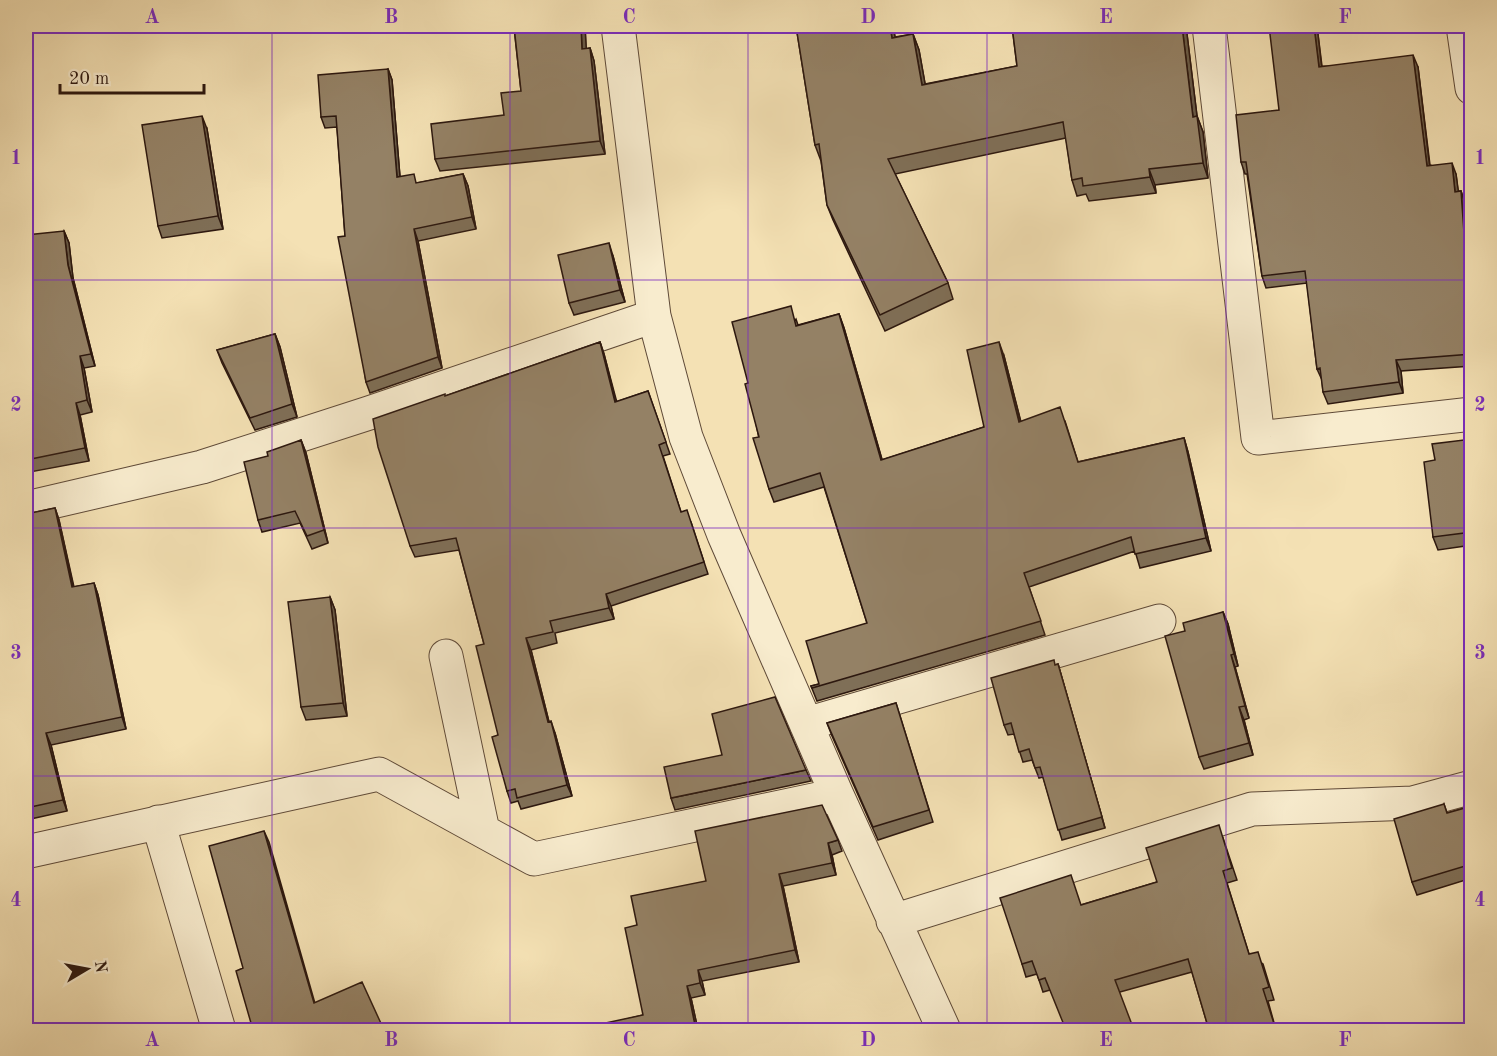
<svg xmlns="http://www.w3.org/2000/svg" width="1497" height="1056" font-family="'Old Standard TT',serif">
<rect width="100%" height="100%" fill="#f4e1b4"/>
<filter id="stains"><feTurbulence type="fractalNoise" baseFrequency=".00333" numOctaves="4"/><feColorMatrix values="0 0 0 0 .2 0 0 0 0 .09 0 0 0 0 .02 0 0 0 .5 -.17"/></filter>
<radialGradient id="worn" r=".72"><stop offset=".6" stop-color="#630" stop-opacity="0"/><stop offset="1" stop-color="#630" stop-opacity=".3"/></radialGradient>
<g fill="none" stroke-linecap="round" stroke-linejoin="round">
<g stroke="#5f4a38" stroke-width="35">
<path id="street" d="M618 26 654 316 686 437 724 535 837 795 944 1030
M1209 26 1258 438 1472 414
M1463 26 1472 88
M26 508 202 467 369 413 654 316
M446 656 483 831
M806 724 1159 621
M158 822 219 1030
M26 852 379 774 534 859 837 795
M893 921 1252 809 1413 803 1472 787"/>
</g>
<use href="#street" stroke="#f8ecce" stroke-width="33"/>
</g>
<path fill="#7f6f57" stroke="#2d180f" stroke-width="1.5" d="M476 26H585L586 49 590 48 594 61 605 154 440 171 435 159 504 115 521 91 514 28Z
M796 26H893L895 37 913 34 919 50 925 84 1017 66 1012 26H1186L1197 116 1203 132 1208 178 1155 185 1156 193 1089 201 1086 194 1077 196 1072 180 1066 138 895 174 948 283 953 299 885 331 833 220 827 205 821 161 815 145Z
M1317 26 1322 66 1418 67 1430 165 1456 174 1458 191H1461L1465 203 1472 287V366L1401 371 1403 393 1328 404 1323 392 1322 380 1317 369 1307 283 1266 288 1262 276 1247 174H1245L1241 162 1279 110Z
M388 69 392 80 400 177 417 183 463 174 468 186 476 229 418 241 442 368 370 393 366 382 345 236 337 127 325 128 321 117Z
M207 129 223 229 162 238 158 226Z
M64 231 69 243 73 278 95 366 84 368 92 412 80 415 89 461 30 472 26 460 28 422 26 379Z
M613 256 625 302 574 315 569 303Z
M839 314 844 328 882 460 984 427 1004 356 1021 422 1065 421 1078 462 1184 438 1188 452 1211 551 1140 568 1135 551 1029 587 1045 635 817 701 811 686 819 684 867 623 824 487 774 502 769 489 748 383 796 319 798 325Z
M275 334 280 347 297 417 255 430 222 363 217 350Z
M600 342 604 354 616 402 648 391 670 454 663 456 681 512 691 522 708 574 611 606 614 619 555 633 557 643 531 650 549 722 555 733 572 796 521 809 518 801 511 803 507 791 484 644 459 550 415 557 410 546 445 396Z
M1472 439V545L1438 550 1433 537 1435 460Z
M301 440 306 453 328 543 312 549 300 523 262 532 258 520 268 456Z
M55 508 59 520 74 587 94 583 98 595 126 729 51 745 67 811 26 820V514Z
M330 597 335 610 347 716 306 720 301 707Z
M1223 612 1228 624 1238 666 1235 667 1249 718 1244 720 1253 755 1204 769 1199 757 1185 631Z
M1058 664 1105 828 1062 840 1043 777 1039 778 1032 760 1023 762 1014 734 1008 735 1004 725 1055 665Z
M896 703 933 822 878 840 832 736 827 723Z
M806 770 811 781 675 810 671 798Z
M1444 804 1447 813 1472 806V878L1417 895 1412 882Z
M1223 838 1237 880 1227 883 1249 954 1263 964 1274 1000 1268 1001 1276 1030H1209L1192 972 1120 992 1050 990 1043 992 1037 974 1026 977 1022 964 1081 905 1157 882Z
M838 840 842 851 832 855 836 875 783 886 799 962 702 981 705 995 691 998 698 1030H583L643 1015 637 925 706 881Z"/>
<path fill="#685a47" stroke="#2d180f" stroke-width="1.5" d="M581 26H585L587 62 582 49Z
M890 26H893L898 53 892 38Z
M1182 26H1186L1197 116 1203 132 1208 178 1203 163 1193 117Z
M1314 26H1317L1323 79 1319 67Z
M913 34 919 50 928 100 922 85Z
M590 48 594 61 605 154 600 141Z
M1413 55 1418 67 1431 178 1427 166Z
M388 69 392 80 401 189 397 177Z
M202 116 207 129 223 229 218 216Z
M1452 163 1456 174 1460 203 1455 192Z
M1149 169 1155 185 1156 193 1150 177Z
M463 174 468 186 476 229 472 217Z
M1461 191 1465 203 1472 287V319L1470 316Z
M414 229 418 241 442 368 438 357Z
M64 231 69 243 73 278 95 366 91 354 68 265Z
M609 243 613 256 625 302 620 290Z
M839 314 844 328 886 473 881 460Z
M275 334 280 347 297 417 292 404Z
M600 342 604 354 620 414 615 402Z
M999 342 1004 356 1024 435 1019 422Z
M80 356 84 368 92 412 87 400Z
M1396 360 1401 371 1403 393 1399 382Z
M76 403 80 415 89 461 85 448Z
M1184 438 1188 452 1211 551 1206 538Z
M301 440 306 453 328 543 324 530Z
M55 508 59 520 76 599 72 587Z
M94 583 98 595 126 729 122 717Z
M606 594 611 606 614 619 609 608Z
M330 597 335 610 347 716 343 703Z
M1223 612 1228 624 1238 666 1234 654Z
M526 638 531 650 552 734 548 722Z
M1231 655 1235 667 1249 718 1245 706Z
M1058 664 1061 675 1105 828 1102 817Z
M1239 707 1244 720 1253 755 1249 743Z
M551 721 555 733 572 796 567 785Z
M46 733 51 745 67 811 63 800Z
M264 831 269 842 318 1014 314 1003Z
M828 843 832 855 836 875 832 863Z
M779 874 783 886 799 962 795 950Z
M698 970 702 981 705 995 700 983Z
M687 986 691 998 698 1030H696Z"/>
<path fill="#948165" stroke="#2d180f" stroke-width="1.5" d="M514 26H581L582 49 590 48 600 141 435 159 431 124 504 115 501 93 521 91Z
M796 26H890L892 38 913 34 922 85 1017 66 1012 26H1182L1193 117 1197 116 1203 163 1149 169 1150 177 1083 186 1082 178 1072 180 1063 122 888 159 948 283 880 315 827 205 819 144 815 145Z
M1269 26H1314L1319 67 1413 55 1427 166 1452 163 1455 192 1461 191 1470 316H1472V354L1396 360 1399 382 1323 392 1320 368 1317 369 1305 271 1262 276 1246 162H1241L1236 115 1279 110Z
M388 69 397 177 414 174 416 183 463 174 472 217 414 229 438 357 366 382 338 237 345 236 336 116 321 117 318 75Z
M202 116 218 216 158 226 142 125Z
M64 231 68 265 91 354 80 356 87 400 76 403 85 448 26 460V422H28L26 409V235Z
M609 243 620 290 569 303 558 255Z
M791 306 796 326 839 314 881 460 984 427 967 350 999 342 1019 422 1060 407 1078 462 1184 438 1206 538 1135 554 1131 537 1024 573 1041 621 812 688 811 686 819 684 806 641 867 623 820 473 769 489 753 438 759 437 745 384 748 383 732 322Z
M275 334 292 404 250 418 217 350Z
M600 342 615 402 648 391 666 442 659 445 681 512 687 510 704 562 606 594 609 608 550 621 553 632 526 638 548 722 551 721 567 785 517 798 515 789 507 791 492 737 498 735 476 646 484 644 456 538 410 546 378 447 373 419 445 394V396Z
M1472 439V532L1433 537 1424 462 1435 460 1432 444Z
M301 440 324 530 307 536 295 511 258 520 244 462 268 456 267 452Z
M55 508 72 587 94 583 122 717 46 733 63 800 26 808V514Z
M330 597 343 703 301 707 288 602Z
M1223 612 1234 654 1231 655 1245 706 1239 707 1249 743 1199 757 1165 636 1185 631 1183 623Z
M1054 660 1055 665 1058 664 1102 817 1058 830 1040 767 1035 768 1029 749 1019 752 1011 723 1004 725 991 678Z
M775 697 806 770 671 798 664 767 722 755 712 714Z
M896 703 929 810 873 827 827 723Z
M1444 804 1447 813 1472 806V864L1412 882 1394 819Z
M822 805 838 840 828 843 832 863 779 874 795 950 698 970 700 983 687 986 696 1030H583L582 1028 643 1015 625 928 637 925 631 896 706 881 695 831Z
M1219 825 1232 868 1223 871 1249 954 1258 952 1269 987 1263 989 1276 1030H1209L1188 959 1115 980 1134 1030H1066L1045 978 1039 980 1032 961 1022 964 1000 898 1071 875 1081 905 1157 882 1146 848Z
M264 831 314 1003 362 982 384 1030H253L236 971 243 968 209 846Z"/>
<path fill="none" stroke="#7b2cbf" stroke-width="1.5" stroke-opacity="0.55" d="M272 26V1030M510 26V1030M748 26V1030M987 26V1030M1226 26V1030M26 280H1472M26 528H1472M26 776H1472"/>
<rect width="1497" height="1056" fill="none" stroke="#f4e1b4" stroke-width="66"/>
<g transform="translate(87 969) rotate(80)" stroke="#f8ecce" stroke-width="4.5" paint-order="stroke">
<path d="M0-4.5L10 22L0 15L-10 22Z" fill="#2d180f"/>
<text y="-9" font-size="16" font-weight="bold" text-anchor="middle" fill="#2d180f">N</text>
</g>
<path d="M60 84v9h144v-9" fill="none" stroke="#2d180f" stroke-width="3"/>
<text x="69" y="84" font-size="18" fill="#2d180f" stroke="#f8ecce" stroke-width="4.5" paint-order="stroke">20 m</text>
<rect x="33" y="33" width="1431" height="990" fill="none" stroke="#7b2cbf" stroke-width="2"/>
<g font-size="20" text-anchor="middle" font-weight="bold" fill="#7b2cbf">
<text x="152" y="23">A</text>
<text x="391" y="23">B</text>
<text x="629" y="23">C</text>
<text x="868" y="23">D</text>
<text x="1106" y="23">E</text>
<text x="1345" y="23">F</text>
<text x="16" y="164">1</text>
<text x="1480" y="164">1</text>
<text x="16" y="411">2</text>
<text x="1480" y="411">2</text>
<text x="16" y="659">3</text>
<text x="1480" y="659">3</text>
<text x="16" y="906">4</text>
<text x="1480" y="906">4</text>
<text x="152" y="1046">A</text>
<text x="391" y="1046">B</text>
<text x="629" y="1046">C</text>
<text x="868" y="1046">D</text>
<text x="1106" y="1046">E</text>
<text x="1345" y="1046">F</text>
</g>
<rect width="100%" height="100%" filter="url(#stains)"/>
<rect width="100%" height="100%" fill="url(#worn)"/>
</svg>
